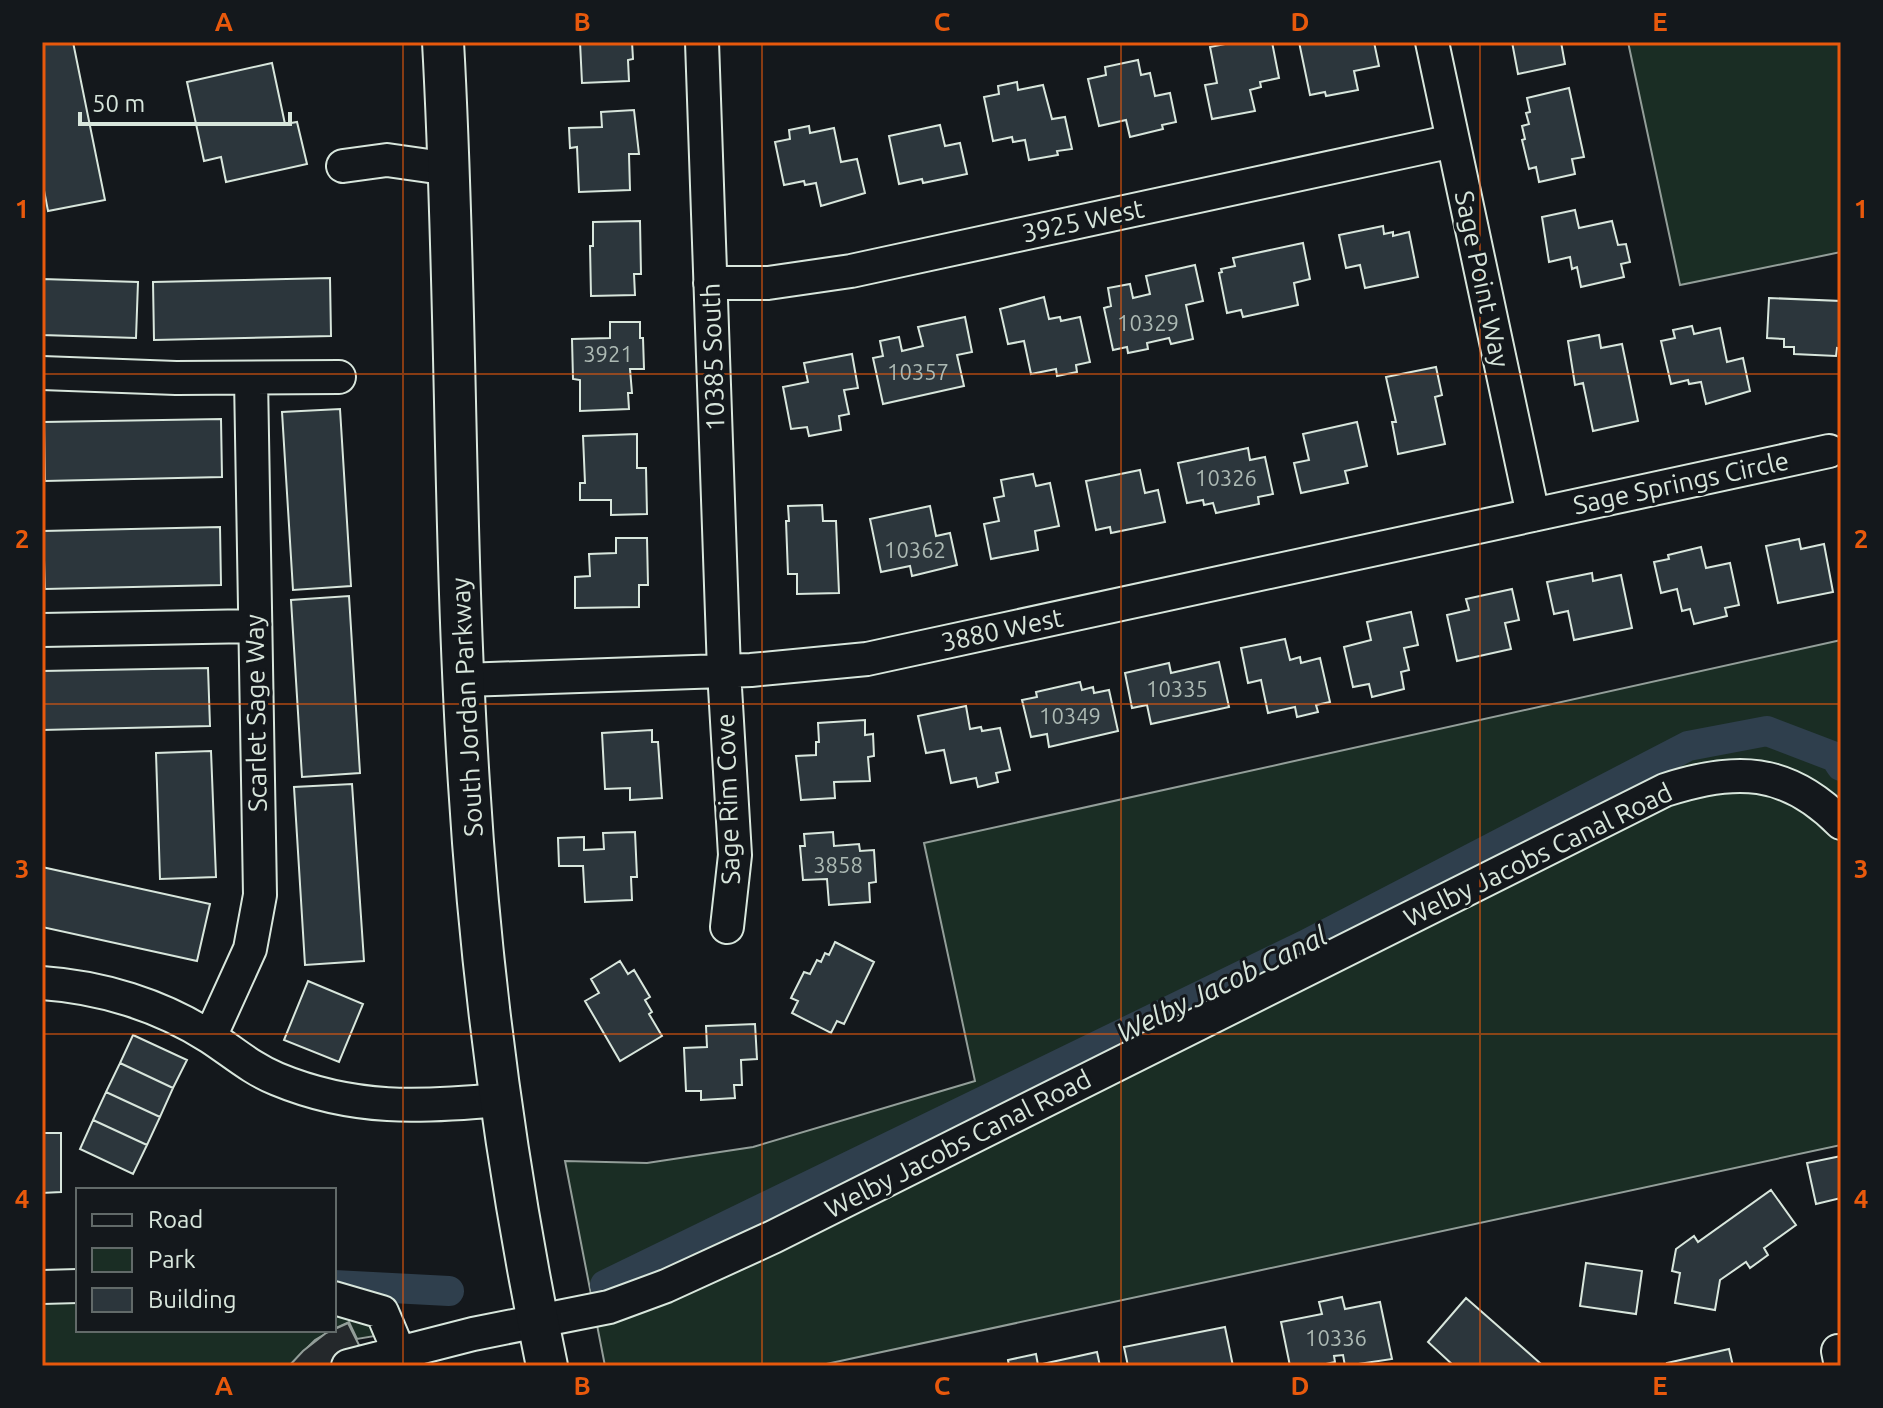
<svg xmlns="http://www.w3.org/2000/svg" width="1883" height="1408" font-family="Ubuntu,sans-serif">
<rect width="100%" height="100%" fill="#14181c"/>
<path fill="#1a2d24" stroke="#939e99" stroke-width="2" d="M1628 42H1841V252L1680 285Z
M1841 640V1145L817 1366H605L565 1161 647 1163 753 1147 975 1081 924 843Z
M78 1297V1330H332L315 1340 289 1366H42V1298Z
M334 1309 377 1325 375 1336 357 1339 349 1322 334 1329Z"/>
<path fill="#24282b" stroke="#939e99" stroke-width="2" d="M348 1323 359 1345 401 1366H289L303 1351 326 1333Z"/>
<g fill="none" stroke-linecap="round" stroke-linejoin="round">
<path stroke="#2f3f4d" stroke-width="30" d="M334 1285 449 1291
M605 1285 1305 945 1688 746 1767 731 1835 757 1841 766"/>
</g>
<path fill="#2c363c" stroke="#d8e6dc" stroke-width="2" d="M42 42H73L105 200 48 211 42 180Z
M580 42H632L633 59 628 60 629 81 582 83Z
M1235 42H1272L1279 78 1260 82 1261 87 1250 90 1255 111 1212 119 1205 85 1217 83 1210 47Z
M1299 42H1374L1379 66 1354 71 1358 90 1326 96 1325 92 1310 95Z
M1512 42H1561L1565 64 1518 74Z
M1138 60 1141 75 1150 73 1155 96 1170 93 1176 122 1162 125 1163 129 1130 137 1126 120 1099 126 1088 79 1106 75 1105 67Z
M272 63 285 124 297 122 307 164 226 182 221 157 204 161 187 82Z
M1017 82 1018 90 1043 85 1052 119 1065 117 1072 149 1057 151 1058 155 1029 160 1025 140 1013 142 1012 137 993 141 984 97 999 94 998 86Z
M1569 88 1584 157 1572 159 1575 174 1539 182 1536 167 1529 169 1522 140 1525 139 1522 126 1529 124 1526 113 1530 112 1527 98Z
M634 110 639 154H629L630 190 579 192 577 147 570 148 569 128 602 127 601 112Z
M940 125 945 146 960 143 967 174 923 183 922 179 899 184 889 136Z
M809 126 810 133 834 128 841 162 857 159 865 193 821 206 816 183 805 185 804 181 784 185 775 142 790 139 789 130Z
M1575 210 1579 228 1612 221 1618 245 1626 244 1630 262 1621 264 1624 277 1581 287 1577 267 1572 269 1570 257 1549 262 1542 217Z
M640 221 641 274H634L635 295 591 296 590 246H593V222Z
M1383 226 1384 234 1393 232V236L1409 232 1418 277 1365 288 1360 265 1346 268 1339 235Z
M1303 243 1310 279 1294 283 1298 305 1243 317 1241 310 1227 313 1219 273 1222 272 1221 269 1235 266 1233 258Z
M1195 265 1203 301 1186 305 1193 339 1171 344 1169 338 1147 343 1148 349 1128 353 1127 347 1113 350 1104 308 1111 306 1108 288 1130 284 1133 298 1150 294 1146 276Z
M330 278 331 336 154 340 153 282Z
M42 279 138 282 136 338 42 335Z
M1044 297 1049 319 1060 317 1061 321 1080 317 1090 362 1076 365 1077 372 1057 376 1056 369 1031 374 1024 341 1008 344 1000 309Z
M1769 298 1841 301V349L1837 348 1836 356 1794 354V347H1784V339L1767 338Z
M965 317 972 352 957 355 964 386 883 404 873 358 883 356 880 341 899 337 902 351 923 346 918 327Z
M610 322H640V338H643L644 369H630L632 393H628L629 409 580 411V380L573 379 572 339 610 338Z
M1692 326 1694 334 1720 328 1727 362 1743 358 1750 391 1706 404 1701 382 1689 384 1688 380 1671 384 1661 341 1675 338 1673 330Z
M1599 335 1601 348 1622 344 1638 421 1593 431 1583 383 1575 385 1568 341Z
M852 354 858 388 844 390 849 414 839 416 841 430 809 436 807 427 791 429 783 387 808 382 804 363Z
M1436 367 1442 395 1435 397 1445 444 1398 454 1392 422H1396L1386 377Z
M340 409 351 586 293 590 282 412Z
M221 419 222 477 45 481 44 422Z
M1357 422 1367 466 1345 471 1348 483 1301 493 1294 463 1309 460 1303 434Z
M637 434V468H646L647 514 611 515V500H580V483H585L583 436Z
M1248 448 1250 460 1265 457 1273 494 1258 497 1259 504 1216 513 1213 503 1204 505 1203 500 1187 503 1178 463Z
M1140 470 1145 493 1158 490 1165 522 1111 533 1110 527 1096 530 1086 481Z
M1033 474 1036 486 1050 483 1059 526 1035 531 1038 550 991 559 984 524 999 521 994 498 1004 496 1001 480Z
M822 505 823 521H836L839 593 797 594V574H788L786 521H789L788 506Z
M930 506 936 536 950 533 957 565 912 576 910 566 881 572 870 519Z
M220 527 221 585 45 589 43 531Z
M616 538H647L648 585H639V607L575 608V577L590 576 589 554 616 553Z
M1799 539 1801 549 1824 544 1833 592 1778 603 1766 546Z
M1701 547 1706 568 1730 563 1739 605 1725 608 1727 616 1694 624 1690 609 1682 611 1677 589 1661 593 1654 562 1669 559 1668 555Z
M1592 573 1593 581 1621 575 1632 628 1574 640 1568 611 1554 614 1547 582Z
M1512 589 1519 620 1505 623 1511 649 1457 661 1447 615 1469 610 1466 599Z
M349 596 360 773 302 777 291 600Z
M1411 612 1418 645 1404 648 1409 670 1401 672 1404 689 1372 697 1369 684 1353 687 1344 647 1371 640 1367 622Z
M1285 639 1290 660 1300 657 1301 663 1320 658 1330 702 1316 705 1318 712 1297 717 1295 707 1268 713 1261 680 1248 683 1241 648Z
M1219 662 1229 707 1151 724 1147 705 1132 708 1125 673 1169 663 1171 673Z
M208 668 210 726 42 730V671Z
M1080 682 1082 690 1093 687 1094 693 1109 690 1118 731 1049 747 1047 734 1031 737 1022 700 1037 697 1036 692Z
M966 706 970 729 981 727 982 731 1000 728 1010 770 996 773 998 782 978 787 976 778 951 783 944 750 926 753 918 716Z
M865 720V735L873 734 874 756 868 757 870 781 834 782 835 798 801 800 796 756 816 755V742H819L818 723Z
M652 730V742H658L662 798 630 800V788L605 789 602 733Z
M211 751 216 877 160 879 156 753Z
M352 784 364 961 305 965 294 787Z
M635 832 637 877H631L632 900 585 902 583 866H559L558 838 584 837V850L604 849 603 833Z
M833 832 834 846 859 844 860 851 874 850 876 882 869 883 870 902 829 905 827 879 803 880 800 846H805L804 834Z
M42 867 210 904 197 961 42 927Z
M835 942 874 962 844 1024 837 1021 831 1033 792 1013 798 1001 791 998 804 972 810 974 817 960 821 962 825 953 829 955Z
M620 961 628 974 634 970 650 997 645 1000 652 1012 649 1014 662 1036 620 1061 585 1001 599 993 591 979Z
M308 981 363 1004 339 1062 284 1040Z
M755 1024 757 1059 741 1060 742 1085H734L735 1098 701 1100V1091H686L684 1048 707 1047 706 1026Z
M133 1035 187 1060 173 1088 120 1063Z
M120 1063 173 1088 160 1117 106 1092Z
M106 1092 160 1117 147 1145 93 1120Z
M93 1120 147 1145 133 1174 80 1149Z
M42 1133H61V1192L42 1193Z
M1841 1156V1198L1816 1204 1807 1163Z
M1771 1190 1796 1225 1764 1248 1768 1255 1750 1268 1746 1262 1720 1280 1715 1310 1675 1303 1680 1273 1672 1271 1676 1249 1694 1236 1698 1242Z
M1586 1263 1642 1271 1636 1314 1580 1306Z
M1342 1297 1345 1309 1380 1302 1392 1359 1345 1366 1343 1355 1334 1356 1335 1362 1317 1366H1290L1281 1322 1322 1314 1319 1302Z
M1466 1298 1540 1363 1537 1366H1454L1428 1342Z
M1225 1327 1233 1366H1128L1124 1347Z
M1729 1349 1733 1366H1668L1667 1363Z
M1097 1352 1100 1366H1009L1008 1360 1036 1354 1038 1365Z"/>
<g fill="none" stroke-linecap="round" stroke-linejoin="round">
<g stroke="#d8e6dc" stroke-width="36">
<path id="minor" d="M702 42 724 671 735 855 727 927
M1432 42 1533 515
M343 166 387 160 450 169
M710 283H768L851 271 1453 141
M42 373 176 378 339 377
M42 630 255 626
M463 680 751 670 867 659 1829 451
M42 983C101 987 160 1005 210 1037 233 1052 252 1069 277 1079 354 1111 421 1107 501 1100
M210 1037 250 949 260 895 251 378
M42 1287 78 1286
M334 1298 382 1312 399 1352
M1838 1351 1841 1366
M348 1366 473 1334 609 1307 666 1286 773 1237 1665 790C1735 767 1787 768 1841 823"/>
</g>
<g stroke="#d8e6dc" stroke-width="44">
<path id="major" d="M443 42C457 289 453 537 469 784 481 979 507 1174 547 1366"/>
</g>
<use href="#minor" stroke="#14181c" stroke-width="32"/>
<use href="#major" stroke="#14181c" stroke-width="40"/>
</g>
<path fill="none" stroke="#e8590c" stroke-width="2" stroke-opacity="0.55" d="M403 42V1366M762 42V1366M1121 42V1366M1480 42V1366M42 374H1841M42 704H1841M42 1034H1841"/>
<g text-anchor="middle" stroke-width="6" stroke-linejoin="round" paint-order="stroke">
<g font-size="22" fill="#adbab4">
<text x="1148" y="331">10329</text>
<text x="608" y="362">3921</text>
<text x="918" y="380">10357</text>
<text x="1226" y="486">10326</text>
<text x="915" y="558">10362</text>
<text x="1177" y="697">10335</text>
<text x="1070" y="724">10349</text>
<text x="838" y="873">3858</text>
<text x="1336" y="1346">10336</text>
</g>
<g font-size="26" fill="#d8e6dc" stroke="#14181c">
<text transform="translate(1083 221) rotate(-12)" y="9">3925 West</text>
<text transform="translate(1482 279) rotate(78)" y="9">Sage Point Way</text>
<text transform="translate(713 357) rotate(-92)" y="9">10385 South</text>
<text transform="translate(1681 483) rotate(-12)" y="9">Sage Springs Circle</text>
<text transform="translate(1002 630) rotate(-12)" y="9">3880 West</text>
<text transform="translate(467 707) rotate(-93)" y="9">South Jordan Parkway</text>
<text transform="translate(256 713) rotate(-91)" y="9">Scarlet Sage Way</text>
<text transform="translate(728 799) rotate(-92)" y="9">Sage Rim Cove</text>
<text transform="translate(1538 855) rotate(-26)" y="9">Welby Jacobs Canal Road</text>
<text transform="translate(958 1144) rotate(-27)" y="9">Welby Jacobs Canal Road</text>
</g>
<g font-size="28" font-style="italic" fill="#d8e6dc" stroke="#14181c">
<text transform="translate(1222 984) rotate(-26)" y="10">Welby Jacob Canal</text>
</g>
</g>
<rect width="1883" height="1408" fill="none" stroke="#14181c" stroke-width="88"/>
<rect x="76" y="1188" width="260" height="144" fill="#14181c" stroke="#626a69" stroke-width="2"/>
<rect x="92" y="1214" width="40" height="12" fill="#14181c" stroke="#626a69" stroke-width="2"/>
<text x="148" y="1228" font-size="24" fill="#d8e6dc">Road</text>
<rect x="92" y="1248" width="40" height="24" fill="#1a2d24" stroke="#626a69" stroke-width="2"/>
<text x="148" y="1268" font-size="24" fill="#d8e6dc">Park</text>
<rect x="92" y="1288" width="40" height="24" fill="#2c363c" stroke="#626a69" stroke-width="2"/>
<text x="148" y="1308" font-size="24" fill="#d8e6dc">Building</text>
<path d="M80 112v12h210v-12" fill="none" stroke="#d8e6dc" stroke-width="4"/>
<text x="92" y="112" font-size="24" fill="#d8e6dc" stroke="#14181c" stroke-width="6" paint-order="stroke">50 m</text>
<rect x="44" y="44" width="1795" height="1320" fill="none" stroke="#e8590c" stroke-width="3"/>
<g font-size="26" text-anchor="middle" font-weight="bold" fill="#e8590c">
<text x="224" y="31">A</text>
<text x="582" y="31">B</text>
<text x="942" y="31">C</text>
<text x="1300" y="31">D</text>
<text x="1660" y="31">E</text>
<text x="22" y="218">1</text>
<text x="1861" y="218">1</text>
<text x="22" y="548">2</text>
<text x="1861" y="548">2</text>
<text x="22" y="878">3</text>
<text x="1861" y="878">3</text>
<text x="22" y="1208">4</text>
<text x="1861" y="1208">4</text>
<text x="224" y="1395">A</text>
<text x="582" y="1395">B</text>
<text x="942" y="1395">C</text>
<text x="1300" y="1395">D</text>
<text x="1660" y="1395">E</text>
</g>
</svg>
